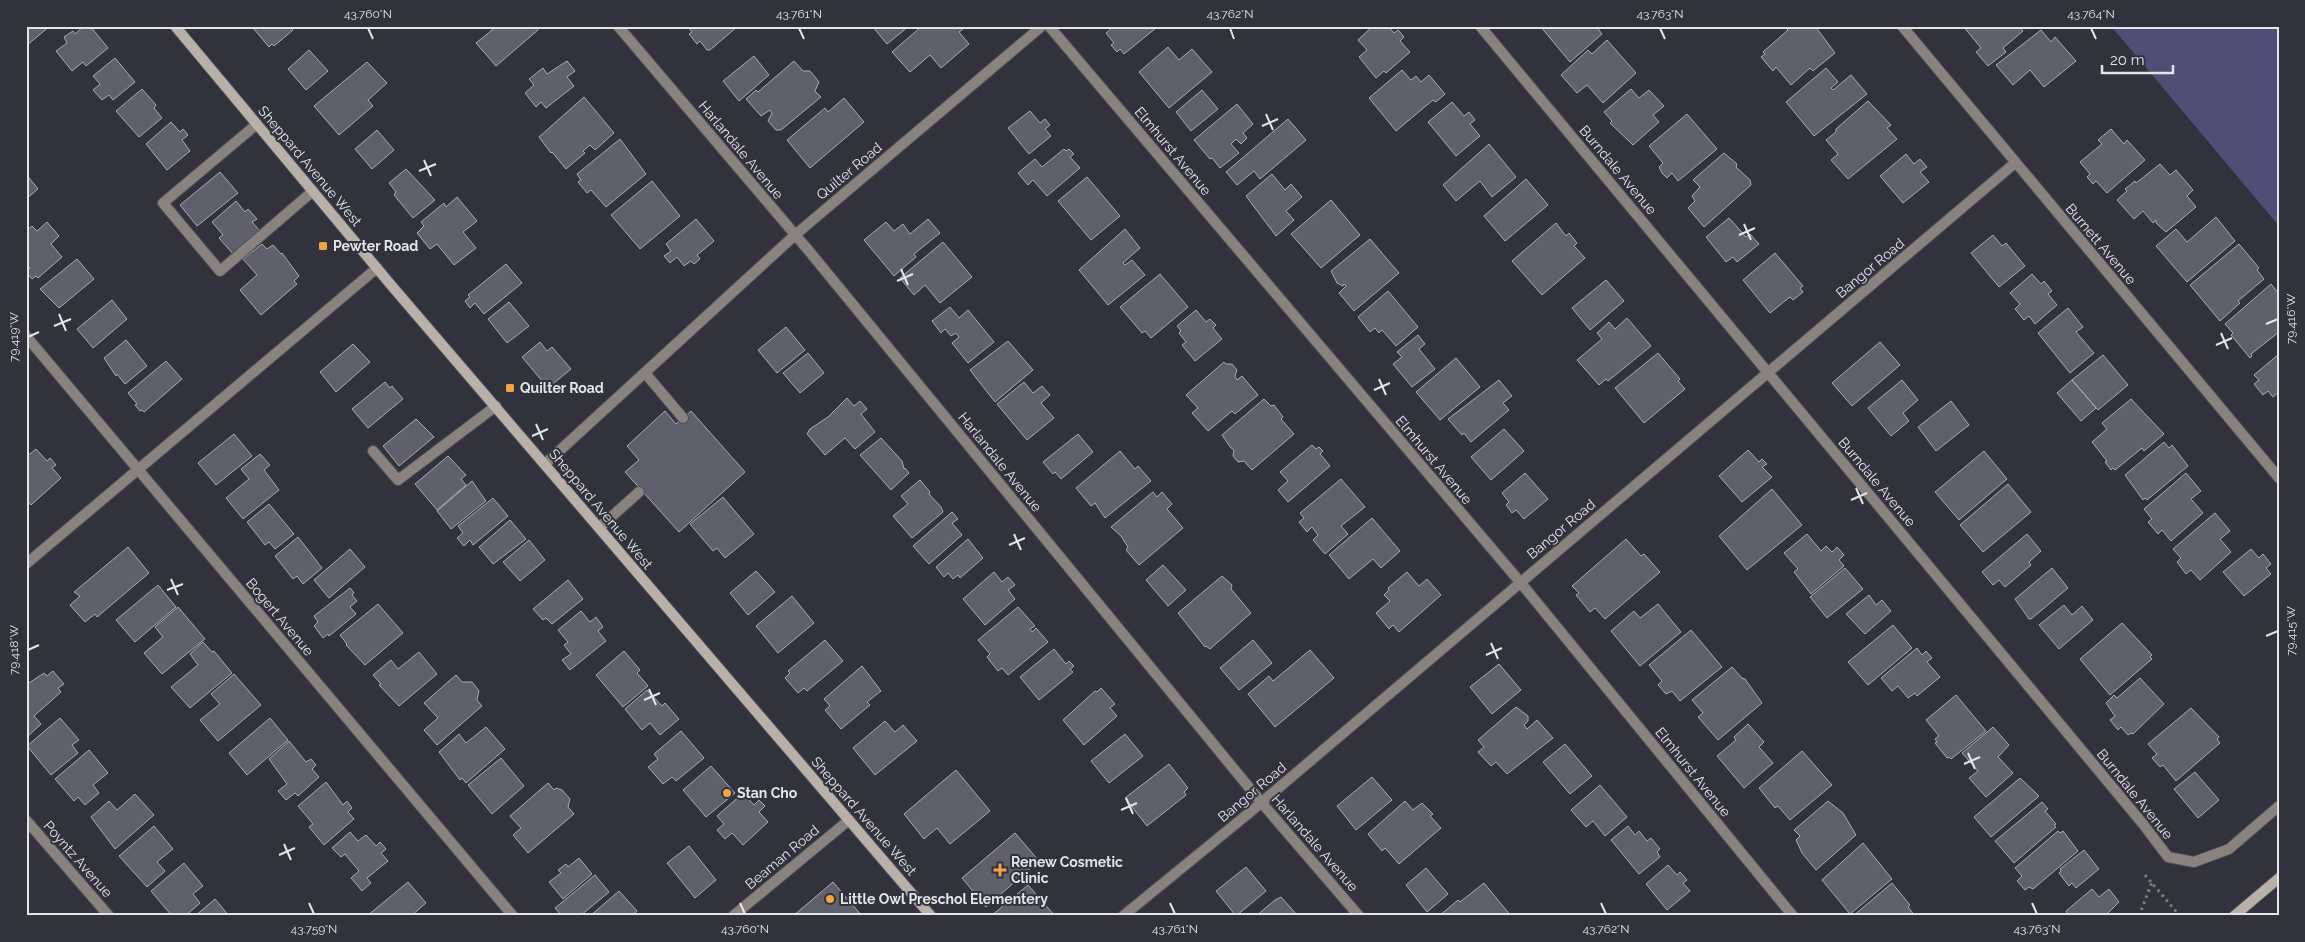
<svg xmlns="http://www.w3.org/2000/svg" width="2305" height="942" font-family="Raleway,sans-serif">
<rect width="100%" height="100%" fill="#32323d"/>
<path fill="#504d76" d="M2111 26H2279V226Z"/>
<path fill="#60606d" stroke="#aaaab8" d="M26 26H50L26 46Z
M84 26H90L108 48 86 66 83 62 72 71 56 51 67 43 64 37 73 31 75 34Z
M255 26H289L293 30 274 46 272 44 269 47 253 28Z
M497 26H535L538 30 496 66 476 43Z
M687 26H738L710 50H707L700 41 697 44 689 34 692 32Z
M872 26H909L887 44Z
M922 26H960L963 29 959 32 969 44 941 68 930 55 910 72 892 52Z
M1114 26H1154L1156 28 1124 54 1120 49 1117 52 1111 45 1114 43 1106 33Z
M1373 26H1388L1394 33 1398 30 1404 37 1400 41 1410 52 1386 73 1384 71 1376 78 1359 57 1367 50 1358 40Z
M1540 26H1596L1602 34 1570 62Z
M1789 26H1815L1835 53 1813 71 1810 68 1791 85 1776 67 1773 71 1761 57 1765 54 1763 52 1788 30 1786 28Z
M1963 26H2019L2023 31 2003 48 2006 52 1988 66 1976 52 1981 48Z
M2041 30 2051 42 2055 37 2076 61 2044 87 2030 70 2013 85 1996 65Z
M1607 40 1636 73 1603 103 1587 85 1577 93 1561 75 1588 50 1592 54Z
M1168 47 1179 60 1192 49 1212 72 1169 108 1139 72Z
M309 50 328 71 306 90 288 69Z
M754 56 769 75 739 101 723 81Z
M115 58 135 82 113 100 109 95 102 100 93 90 100 84 93 76Z
M567 61 575 71 567 77 574 86 546 108 541 102 536 107 525 93 534 85 529 79 543 68 547 74Z
M794 61 803 71H810L819 82 815 91 821 97 781 130H776L768 121 772 113 770 110 761 116 746 99 756 90 758 92Z
M367 62 387 83 368 100 373 106 339 135 314 106Z
M1826 68 1838 82 1831 88 1833 90 1851 75 1867 94 1814 136 1786 102Z
M1402 70 1411 80 1416 76 1421 82 1429 75 1445 94 1436 102 1433 100 1396 131 1369 98Z
M142 89 156 105 154 108 162 118 139 137 116 111Z
M1631 89 1639 98 1649 90 1664 106 1653 115 1659 122 1633 145 1610 123 1612 121 1604 112Z
M1202 90 1218 109 1191 131 1176 112Z
M584 97 614 133 595 150 590 145 583 151 585 153 566 169 552 152 551 153 539 137Z
M844 98 864 122 810 168 787 140 825 108 828 112Z
M1868 101 1891 125 1887 128 1897 139 1848 179 1831 160 1838 154 1826 140 1836 132V129Z
M1452 102 1464 116 1469 112 1475 120 1470 124 1480 136 1456 156 1428 122Z
M1237 104 1253 124 1243 133 1247 138 1241 144 1236 139 1231 144 1239 153 1220 168 1212 158 1210 159 1194 140Z
M1030 111 1040 123 1045 119 1050 125 1045 129 1051 136 1029 154 1008 128Z
M1687 114 1717 149 1678 181 1672 173 1667 178 1662 173 1659 167 1663 163 1649 146Z
M1288 119 1306 140 1260 179 1254 171 1237 185 1226 172Z
M171 122 180 132 183 129 188 135 182 140 190 151 167 170 146 144Z
M2111 129 2124 144 2127 140 2145 160 2107 193 2096 181 2093 184 2087 177 2090 174 2080 162 2102 144 2098 140Z
M377 130 394 150 372 169 355 149Z
M620 139 646 174 606 207 591 190 587 193 578 182 581 180 577 174Z
M1489 144 1516 177 1492 197 1480 181 1456 201 1443 185Z
M1064 149 1066 151 1069 149 1074 154 1070 157 1080 168 1047 196 1033 180 1028 185 1018 173 1035 159 1042 167Z
M1724 153 1737 164 1736 167 1750 180 1751 185 1704 227 1688 208 1695 201 1692 196 1700 187 1693 180Z
M1906 154 1914 164 1920 159 1927 167 1920 172 1929 182 1903 203 1880 176Z
M2160 164 2170 175 2176 170 2193 190 2187 196 2196 207 2166 232 2156 223V220L2153 223 2143 211 2134 219 2117 200 2127 191 2125 189 2135 181 2136 183Z
M406 169 435 200 413 218 394 195 396 192 389 183Z
M220 172 238 193 197 226 180 205Z
M26 174 38 189 26 199Z
M1272 174 1285 190 1291 184 1302 197 1286 211 1294 220 1276 236 1246 196Z
M1087 177 1120 216 1091 240 1058 201Z
M1526 179 1548 205 1505 241 1484 216Z
M652 181 680 216 640 249 611 215Z
M457 197 477 221 463 232 476 248 454 265 437 244 430 249 417 233 424 226 421 222 444 203 446 207Z
M1331 200 1360 235 1321 268 1291 234Z
M236 201 245 212 248 209 257 219 252 222 261 232 234 255 219 238 223 235 212 222Z
M2216 217 2235 241 2187 282 2156 246 2176 229 2187 242Z
M1729 218 1746 237 1750 234 1759 244 1737 262 1733 257 1726 262 1706 237Z
M696 219 714 241 697 255 700 259 694 264 691 261 684 266 677 257 670 263 664 256 671 251 666 244Z
M928 219 940 233 914 254 916 257 894 276 864 240 886 222 894 231 903 224 910 234Z
M47 222 59 236 51 244 62 257 38 278 36 276 32 279 26 272 30 268 26 264V231L32 226 37 231Z
M1556 223 1566 236 1569 233 1577 243 1574 246 1585 258 1542 295 1512 261Z
M1125 229 1140 248 1123 263 1125 265 1132 260 1145 275 1108 305 1079 270Z
M1993 235 2002 246 2006 243 2025 266 1999 287 1971 253Z
M1370 239 1399 273 1354 311 1339 293 1346 286 1344 284 1343 286 1337 283 1331 271Z
M943 242 972 277 940 303 925 285 914 295 900 278Z
M262 244 267 249 273 245 281 254 282 253 299 276 294 281 297 284 261 315 240 290 257 275 243 259Z
M2239 244 2259 268 2257 270 2264 279 2238 301 2240 303 2220 321 2190 285Z
M1775 253 1803 286 1800 288 1803 292 1793 300 1790 297 1770 313 1743 280Z
M77 259 94 279 59 308 40 289Z
M506 264 522 283 484 314 475 303 470 308 465 301 470 297 468 295Z
M1160 274 1188 307 1151 338 1145 331 1142 333 1120 307Z
M2032 274 2041 284 2044 281 2052 291 2048 294 2057 305 2035 324 2029 316 2024 320 2015 309 2020 304 2010 293Z
M1606 280 1624 301 1590 330 1572 308Z
M2271 284 2279 294V332L2251 354 2252 356 2250 358 2231 335 2233 333 2225 324Z
M1388 291 1418 327 1396 346 1382 330 1379 333 1375 328 1370 332 1358 317Z
M112 300 127 319 93 348 77 329Z
M509 302 529 326 507 343 488 319Z
M950 307 959 318 968 310 994 342 968 363 952 343 959 337 956 333 951 336 945 329 941 333 932 321Z
M2068 308 2083 327 2076 332 2094 353 2070 373 2038 333Z
M1196 310 1206 322 1210 319 1216 325 1213 328 1222 339 1195 361 1182 345 1186 342 1179 333 1181 331 1177 326Z
M1627 318 1651 346 1608 381 1606 379 1599 385 1577 360 1602 339 1597 333 1609 322 1615 329Z
M786 327 805 350 777 373 758 350Z
M1418 335 1425 344 1419 349 1435 369 1412 387 1393 364 1402 357 1397 352Z
M126 340 147 366 125 384 117 374 116 376 104 358Z
M1008 341 1033 370 995 402 970 370Z
M540 342 547 351 552 347 571 369 548 388 522 357Z
M1880 342 1900 365 1852 406 1832 383Z
M353 344 370 362 336 392 320 372Z
M808 353 824 373 800 393 783 373Z
M1658 353 1680 379 1678 381 1685 389 1644 423 1615 388Z
M2279 354V392L2273 397 2268 391 2263 395 2254 384 2259 380 2254 375Z
M2103 355 2128 385 2098 410 2072 380Z
M1456 358 1480 387 1440 420 1416 392Z
M166 361 182 379 144 412 142 410 140 411 135 405 137 404 128 393Z
M1224 362 1226 364H1232L1237 370 1235 376 1237 380 1242 376 1258 395 1235 414 1232 411 1208 431 1192 413 1198 408 1186 395Z
M1499 380 1512 396 1503 403 1509 410 1471 442 1464 433 1462 435 1448 419Z
M1902 380 1918 400 1903 413 1909 421 1891 436 1868 408Z
M2072 380 2096 408 2081 421 2057 393Z
M385 382 390 388 392 386 403 399 368 428 352 409Z
M1024 382 1033 393 1042 386 1050 395 1041 403 1054 418 1027 440 997 404Z
M847 398 854 406 860 401 867 409 861 414 875 432 855 449 845 438 825 455 807 434 810 429 828 417Z
M1264 399 1271 406 1274 405 1283 417 1281 419 1294 434 1252 470 1244 461 1238 462 1233 456 1234 450 1231 448 1222 435Z
M2131 399 2164 434 2144 451 2142 448 2115 470 2113 468 2111 470 2105 462 2107 461 2092 442 2107 429 2102 423Z
M1951 401 1969 425 1936 451 1918 427Z
M665 411 676 424 691 411 745 472 679 532 625 472 639 460 627 446Z
M416 419 434 437 399 466 383 446Z
M1504 429 1524 451 1491 480 1471 457Z
M234 434 252 456 216 485 198 463Z
M1078 434 1093 452 1061 479 1055 472 1053 474 1043 462Z
M881 438 902 461 904 469 905 468 909 473 891 490 860 455Z
M2164 442 2169 448 2172 445 2188 466 2147 500 2145 498 2143 500 2125 475Z
M1312 445 1316 449 1319 447 1323 451 1320 454 1330 466 1288 502 1278 490 1288 481 1280 472Z
M36 449 47 461 50 458 56 465 52 468 61 478 31 505 26 499 29 493 26 490V457Z
M1748 450 1759 462 1762 459 1767 464 1762 467 1772 477 1742 502 1719 476Z
M1120 451 1135 469 1138 466 1151 481 1105 518 1095 503 1091 506 1076 488Z
M1984 451 2007 479 1959 520 1935 492Z
M260 454 270 465 264 470 279 490 243 519 226 498 249 479 241 469Z
M448 456 466 475 461 479 466 485 437 510 415 484Z
M1525 473 1548 499 1524 519 1516 510 1512 513 1506 505 1509 502 1502 493Z
M2186 473 2201 491 2191 499 2203 513 2171 541 2162 530 2158 534 2148 522 2152 519 2144 509Z
M1341 479 1365 507 1341 526 1348 534 1325 554 1313 540 1318 535 1312 527 1307 532 1299 522 1304 518 1300 513Z
M920 480 930 492 929 494 941 507 943 512 912 538 893 516 908 504 901 496Z
M472 481 486 501 451 529 437 511Z
M2008 484 2031 512 1983 552 1960 525Z
M1772 489 1802 525 1747 570 1719 536Z
M1153 492 1157 497 1162 492 1172 504 1167 509 1183 528 1139 565 1126 550 1128 547 1121 536 1111 527Z
M723 497 754 534 725 558 717 548 713 551 690 524Z
M493 498 508 516 473 545 470 540 464 546 457 538 463 533 458 526Z
M269 504 294 534 275 549 269 542 265 545 247 522Z
M952 512 958 519 952 523 962 535 929 564 913 546Z
M2215 513 2230 531 2220 539 2231 552 2200 580 2191 570 2186 574 2177 562 2181 558 2173 549Z
M1372 518 1400 551 1381 568 1373 559 1349 579 1329 555Z
M510 520 526 539 493 564 479 547Z
M1807 534 1821 551 1826 546 1832 552 1837 547 1844 555 1839 560 1844 566 1811 594 1794 572 1798 569 1784 553Z
M2027 534 2041 551 2029 562 2031 565 2005 587 1999 580 1993 585 1982 572Z
M298 537 322 568 303 584 297 576 293 579 275 556Z
M968 539 983 558 960 578 958 575 953 579 948 573 944 577 936 567Z
M1626 539 1641 556 1644 554 1660 572 1605 619 1595 608 1590 612 1576 595 1579 593 1572 586Z
M529 540 545 560 520 581 503 562Z
M128 547 149 573 97 617 95 614 85 622 70 605 80 596 74 592Z
M350 549 365 567 329 598 314 580Z
M2251 549 2259 558 2263 554 2271 564 2266 568 2271 574 2244 596 2223 572Z
M1163 565 1186 590 1168 606 1146 580Z
M1845 568 1863 589 1827 618 1810 597Z
M2052 568 2068 588 2031 619H2029L2015 599Z
M756 571 775 592 748 615 730 593Z
M994 572 1002 582 1008 577 1015 585 1008 590 1015 599 985 625 963 599Z
M1407 572 1419 586 1427 579 1441 595 1399 632 1393 625 1389 629 1376 613 1390 601 1384 595 1389 590 1388 588Z
M1222 576 1232 585 1231 589 1251 613 1210 649 1206 646 1205 647 1178 613Z
M568 580 583 599 552 624 546 618 543 620 533 609Z
M158 585 176 607 135 642 116 620Z
M350 588 354 593 352 595 357 601 350 607 356 614 329 636 328 634 323 638 314 626 318 622 314 616Z
M1869 595 1876 605 1882 600 1891 611 1865 634 1846 614Z
M792 596 814 623 778 653 756 626Z
M378 604 403 633 365 665 346 645 347 644 340 635Z
M1658 604 1681 632 1640 666 1611 631 1634 611 1640 618Z
M2064 605 2072 615 2082 606 2093 620 2059 649 2039 625Z
M178 607 205 639 162 674 144 653 163 637 155 627Z
M1018 607 1035 626 1030 629 1032 632 1036 628 1048 642 1008 675 1002 668 998 671 987 657 990 654 978 640Z
M581 611 590 622 596 617 603 627 598 631 606 641 570 670 562 660 571 654 564 645 568 642 558 630Z
M2122 623 2152 655 2150 657 2152 659 2110 695 2080 659Z
M1893 625 1912 648 1868 685 1848 662Z
M1691 630 1722 667 1680 701 1672 691 1666 694 1658 685 1662 681 1649 665Z
M825 640 843 661 807 691 804 688 798 693 785 678 790 673 788 671Z
M1253 640 1272 663 1239 690 1220 668Z
M203 642 212 652 214 651 232 673 190 708 171 687 198 665 190 654Z
M1917 648 1922 655 1926 651 1932 658 1927 662 1940 677 1917 696 1915 693 1908 698 1898 686 1892 691 1881 678Z
M1054 649 1066 664 1069 661 1074 666 1070 669 1073 672 1039 700 1020 677Z
M1310 650 1334 678 1275 727 1248 694 1269 676 1273 681Z
M624 651 640 670 637 673 648 686 623 707 596 675Z
M419 652 437 674 399 706 379 685 381 684 373 675 391 660 398 669Z
M1499 664 1521 690 1492 714 1470 687Z
M862 666 881 691 867 702 870 705 841 729 825 710 830 706 824 699Z
M1732 667 1742 678 1745 679 1762 703 1718 740 1698 717 1703 713 1692 700Z
M53 671 64 684 58 688 61 692 34 716 41 724 26 738V685L44 673 47 676Z
M234 674 261 705 218 741 200 720 220 704 211 694Z
M456 675 462 682H472L479 691 477 700 482 706 437 745 424 730 438 718 424 703Z
M2140 678 2164 704 2133 734 2131 733 2128 735 2121 727 2118 730 2110 720 2115 716 2106 703 2114 695 2117 698Z
M1101 688 1115 704 1110 708 1117 716 1084 745 1063 720 1095 691 1097 692Z
M647 690 662 706 665 703 679 719 660 735 650 723 642 730 625 709Z
M1956 695 1986 731 1951 759 1949 757 1947 758 1935 743 1937 742 1935 739 1939 736 1926 720Z
M1516 707 1528 716V721L1524 725 1527 729 1537 720 1553 738 1507 774 1496 762 1491 766 1478 752 1484 747 1478 740Z
M2191 708 2219 737 2217 739 2220 743 2176 781 2163 765 2160 767 2152 758 2157 754 2148 744Z
M60 718 79 740 72 745 78 753 51 775 27 746Z
M270 718 288 740 247 775 229 753Z
M885 721 895 732 903 725 917 741 875 775 853 748Z
M1748 724 1764 742 1759 747 1773 763 1744 788 1717 756 1736 740 1734 737Z
M486 727 505 749 466 783 462 778 460 780 439 752 459 734 466 743Z
M1993 727 2009 745 1998 757 2013 773 1986 797 1969 778 1978 771 1962 753Z
M681 731 704 758 676 781 672 777 663 784 648 767 658 759 654 754Z
M1125 734 1143 756 1109 783 1091 761Z
M289 741 306 762 311 759 316 765 312 769 319 777 298 796 295 793 286 800 278 791 287 784 269 759Z
M1565 744 1592 776 1570 794 1543 762Z
M89 750 108 773 93 785 99 793 85 805 78 797 74 801 55 779Z
M1802 751 1832 785 1790 820 1778 806 1775 808 1759 788Z
M501 758 524 786 492 814 468 785Z
M1169 764 1188 788 1184 792 1186 795 1147 826 1125 798Z
M711 766 735 793 706 817 683 790Z
M956 770 990 811 950 844 937 828 924 839 904 814Z
M2195 772 2219 800 2198 818 2174 789Z
M1372 777 1392 800 1356 830 1337 806Z
M2020 778 2039 796 1991 837 1974 817Z
M326 782 343 805 347 801 352 808 348 812 354 819 324 845 309 827 313 824 298 806Z
M548 783 554 790 556 788 562 790 570 799 568 807 574 814 528 853 513 835 521 828 510 816Z
M1600 785 1627 817 1605 836 1593 821 1586 827 1571 810Z
M743 793 754 805 759 800 765 806 759 812 768 822 743 845 732 833 725 839 717 830 724 824 717 816Z
M135 794 154 815 115 849 91 817 109 801 117 810Z
M1405 801 1413 810 1422 803 1433 814 1430 816 1441 828 1399 864 1385 848 1382 851 1368 834Z
M1828 801 1843 813 1856 835 1816 870 1802 853 1796 840 1800 836 1794 830Z
M2042 802 2048 809 2045 811 2056 824 2054 825 2056 827 2014 863 1995 841Z
M154 826 173 849 157 862 165 871 147 887 119 856Z
M1628 826 1635 835 1639 831 1647 841 1651 838 1660 849 1657 852 1660 857 1639 874 1611 840Z
M2058 831 2060 833 2063 831 2078 851 2033 889 2029 887 2025 890 2017 881 2022 876 2015 868Z
M350 832 358 841 366 835 376 846 380 842 386 849 381 853 388 861 367 878 371 883 362 891 351 878 359 871 345 854 341 857 332 848Z
M1015 833 1039 861 986 907 962 878Z
M1863 843 1892 879 1850 914 1822 880Z
M689 846 716 880 695 898 667 863Z
M2084 850 2099 869 2076 888 2072 883 2069 886 2059 873 2061 871 2060 869Z
M579 858 592 874 563 899 549 882 561 873 558 870 566 864 568 867Z
M184 863 203 886 193 894 200 903 185 916H172L151 891Z
M1668 865 1677 875 1680 872 1687 880 1683 883 1690 891 1667 910 1646 884Z
M1246 867 1266 891 1236 916 1216 891Z
M1426 868 1448 894 1427 912 1406 885Z
M595 875 609 892 580 916H562L555 908Z
M408 882 426 903 411 916H367Z
M833 882 862 916H793Z
M1484 883 1511 916H1439L1458 900 1460 902Z
M1892 883 1910 905 1908 907 1915 916H1853Z
M1028 885 1055 916H991Z
M2092 889 2099 897 2109 889 2119 902 2105 916H2069L2066 911Z
M619 891 637 911 632 916H590Z
M1281 897 1298 916H1256L1275 900Z
M215 899 229 916H195Z"/>
<g fill="none" stroke-linecap="round" stroke-linejoin="round">
<g stroke="#4e4e59" stroke-width="12">
<path id="lane" d="M257 124 163 203 220 271 313 191
M645 373 683 418
M373 451 398 480 496 406
M599 528 639 492"/>
</g>
<g stroke="#4e4e59" stroke-width="12">
<path id="street" d="M618 26 809 251 1261 802 1359 916
M1049 26 1520 582 1793 916
M1480 26 2143 824 2168 857 2194 862 2229 849 2279 806
M1902 26 2279 478
M26 336 513 916
M545 464 795 235 1042 26
M26 564 377 268
M26 820 109 916
M733 916 849 820
M1123 916 1249 813 2015 163"/>
</g>
<g stroke="#4e4e59" stroke-width="12">
<path id="secondary" d="M175 26 391 285 931 916
M2234 916 2279 878"/>
</g>
<path stroke="#7c7c85" stroke-width="3" stroke-dasharray="2.5 4" stroke-linecap="butt" d="M2145 875 2180 916
M2139 916 2152 882"/>
<use href="#lane" stroke="#88837f" stroke-width="10"/>
<use href="#street" stroke="#88837f" stroke-width="10"/>
<use href="#secondary" stroke="#b9b1a9" stroke-width="10"/>
</g>
<path fill="none" stroke="#e4e4eb" stroke-width="2" d="M368 28 373 39M799 28 804 39M1230 28 1234 39M1660 28 1665 39M2091 28 2096 39M1266 114 1273 130M1262 126 1278 119M424 160 431 176M419 171 436 164M1744 224 1751 240M1739 235 1755 228M901 269 908 285M897 281 913 274M59 314 66 331M2266 324 2278 319M54 326 71 319M2221 333 2228 349M28 337 39 332M2216 345 2232 338M1379 379 1386 395M1374 390 1390 383M536 424 543 440M532 436 548 429M1856 488 1863 504M1851 500 1867 493M1014 534 1021 550M1009 545 1025 538M171 579 178 595M167 590 183 584M2266 636 2278 631M1491 643 1498 659M28 650 39 645M1486 655 1502 648M649 689 656 705M644 700 660 693M1968 753 1975 769M1964 764 1980 757M1126 798 1133 814M1121 810 1137 803M284 844 291 860M279 855 295 848M309 903 314 914M740 903 745 914M1170 903 1175 914M1601 903 1606 914M2032 903 2037 914"/>
<g fill="#f4a344" stroke="#32323d" stroke-width="2">
<rect x="318" y="241" width="10" height="10" rx="2.5"/>
<rect x="505" y="383" width="10" height="10" rx="2.5"/>
<circle cx="727" cy="793" r="5"/>
<path d="M997.5 862.5h5v5h5v5h-5v5h-5v-5h-5v-5h5z"/>
<circle cx="830" cy="899" r="5"/>
</g>
<g text-anchor="middle" stroke-width="4" stroke-linejoin="round" paint-order="stroke">
<g font-size="14" fill="#e4e4eb" stroke="#32323d">
<text transform="translate(741 150) rotate(50)" y="5">Harlandale Avenue</text>
<text transform="translate(1173 151) rotate(50)" y="5">Elmhurst Avenue</text>
<text transform="translate(310 166) rotate(50)" y="5">Sheppard Avenue West</text>
<text transform="translate(1618 170) rotate(50)" y="5">Burndale Avenue</text>
<text transform="translate(849 171) rotate(-40)" y="5">Quilter Road</text>
<text transform="translate(2101 244) rotate(50)" y="5">Burnett Avenue</text>
<text transform="translate(1870 268) rotate(-40)" y="5">Bangor Road</text>
<text transform="translate(1434 460) rotate(50)" y="5">Elmhurst Avenue</text>
<text transform="translate(1000 462) rotate(51)" y="5">Harlandale Avenue</text>
<text transform="translate(1877 482) rotate(50)" y="5">Burndale Avenue</text>
<text transform="translate(601 509) rotate(50)" y="5">Sheppard Avenue West</text>
<text transform="translate(1561 529) rotate(-40)" y="5">Bangor Road</text>
<text transform="translate(280 617) rotate(50)" y="5">Bogert Avenue</text>
<text transform="translate(1693 772) rotate(51)" y="5">Elmhurst Avenue</text>
<text transform="translate(1252 792) rotate(-40)" y="5">Bangor Road</text>
<text transform="translate(2135 794) rotate(51)" y="5">Burndale Avenue</text>
<text transform="translate(864 816) rotate(49)" y="5">Sheppard Avenue West</text>
<text transform="translate(1315 843) rotate(49)" y="5">Harlandale Avenue</text>
<text transform="translate(782 857) rotate(-40)" y="5">Beaman Road</text>
<text transform="translate(78 859) rotate(49)" y="5">Poyntz Avenue</text>
</g>
<g font-size="14" font-weight="bold" fill="#e4e4eb" stroke="#32323d" text-anchor="start">
<text x="333" y="251">Pewter Road</text>
<text x="520" y="393">Quilter Road</text>
<text x="737" y="798">Stan Cho</text>
<text x="1011" y="867">Renew Cosmetic<tspan x="1011" dy="16">Clinic</tspan></text>
<text x="840" y="904">Little Owl Preschol Elementery</text>
</g>
</g>
<rect width="2305" height="942" fill="none" stroke="#32323d" stroke-width="55"/>
<path d="M2102 65v8h71v-8" fill="none" stroke="#e4e4eb" stroke-width="2.5"/>
<text x="2110" y="65" font-size="15" fill="#e4e4eb" stroke="#32323d" stroke-width="4" paint-order="stroke">20 m</text>
<rect x="28" y="28" width="2250" height="886" fill="none" stroke="#e4e4eb" stroke-width="2"/>
<g font-size="12" text-anchor="middle" fill="#e4e4eb">
<text x="368" y="18">43.760°N</text>
<text x="799" y="18">43.761°N</text>
<text x="1230" y="18">43.762°N</text>
<text x="1660" y="18">43.763°N</text>
<text x="2091" y="18">43.764°N</text>
<text transform="translate(2291 319) rotate(-90)" y="4">79.416°W</text>
<text transform="translate(14 337) rotate(-90)" y="4">79.419°W</text>
<text transform="translate(2291 631) rotate(-90)" y="4">79.415°W</text>
<text transform="translate(14 650) rotate(-90)" y="4">79.418°W</text>
<text x="314" y="933">43.759°N</text>
<text x="745" y="933">43.760°N</text>
<text x="1175" y="933">43.761°N</text>
<text x="1606" y="933">43.762°N</text>
<text x="2037" y="933">43.763°N</text>
</g>
</svg>
